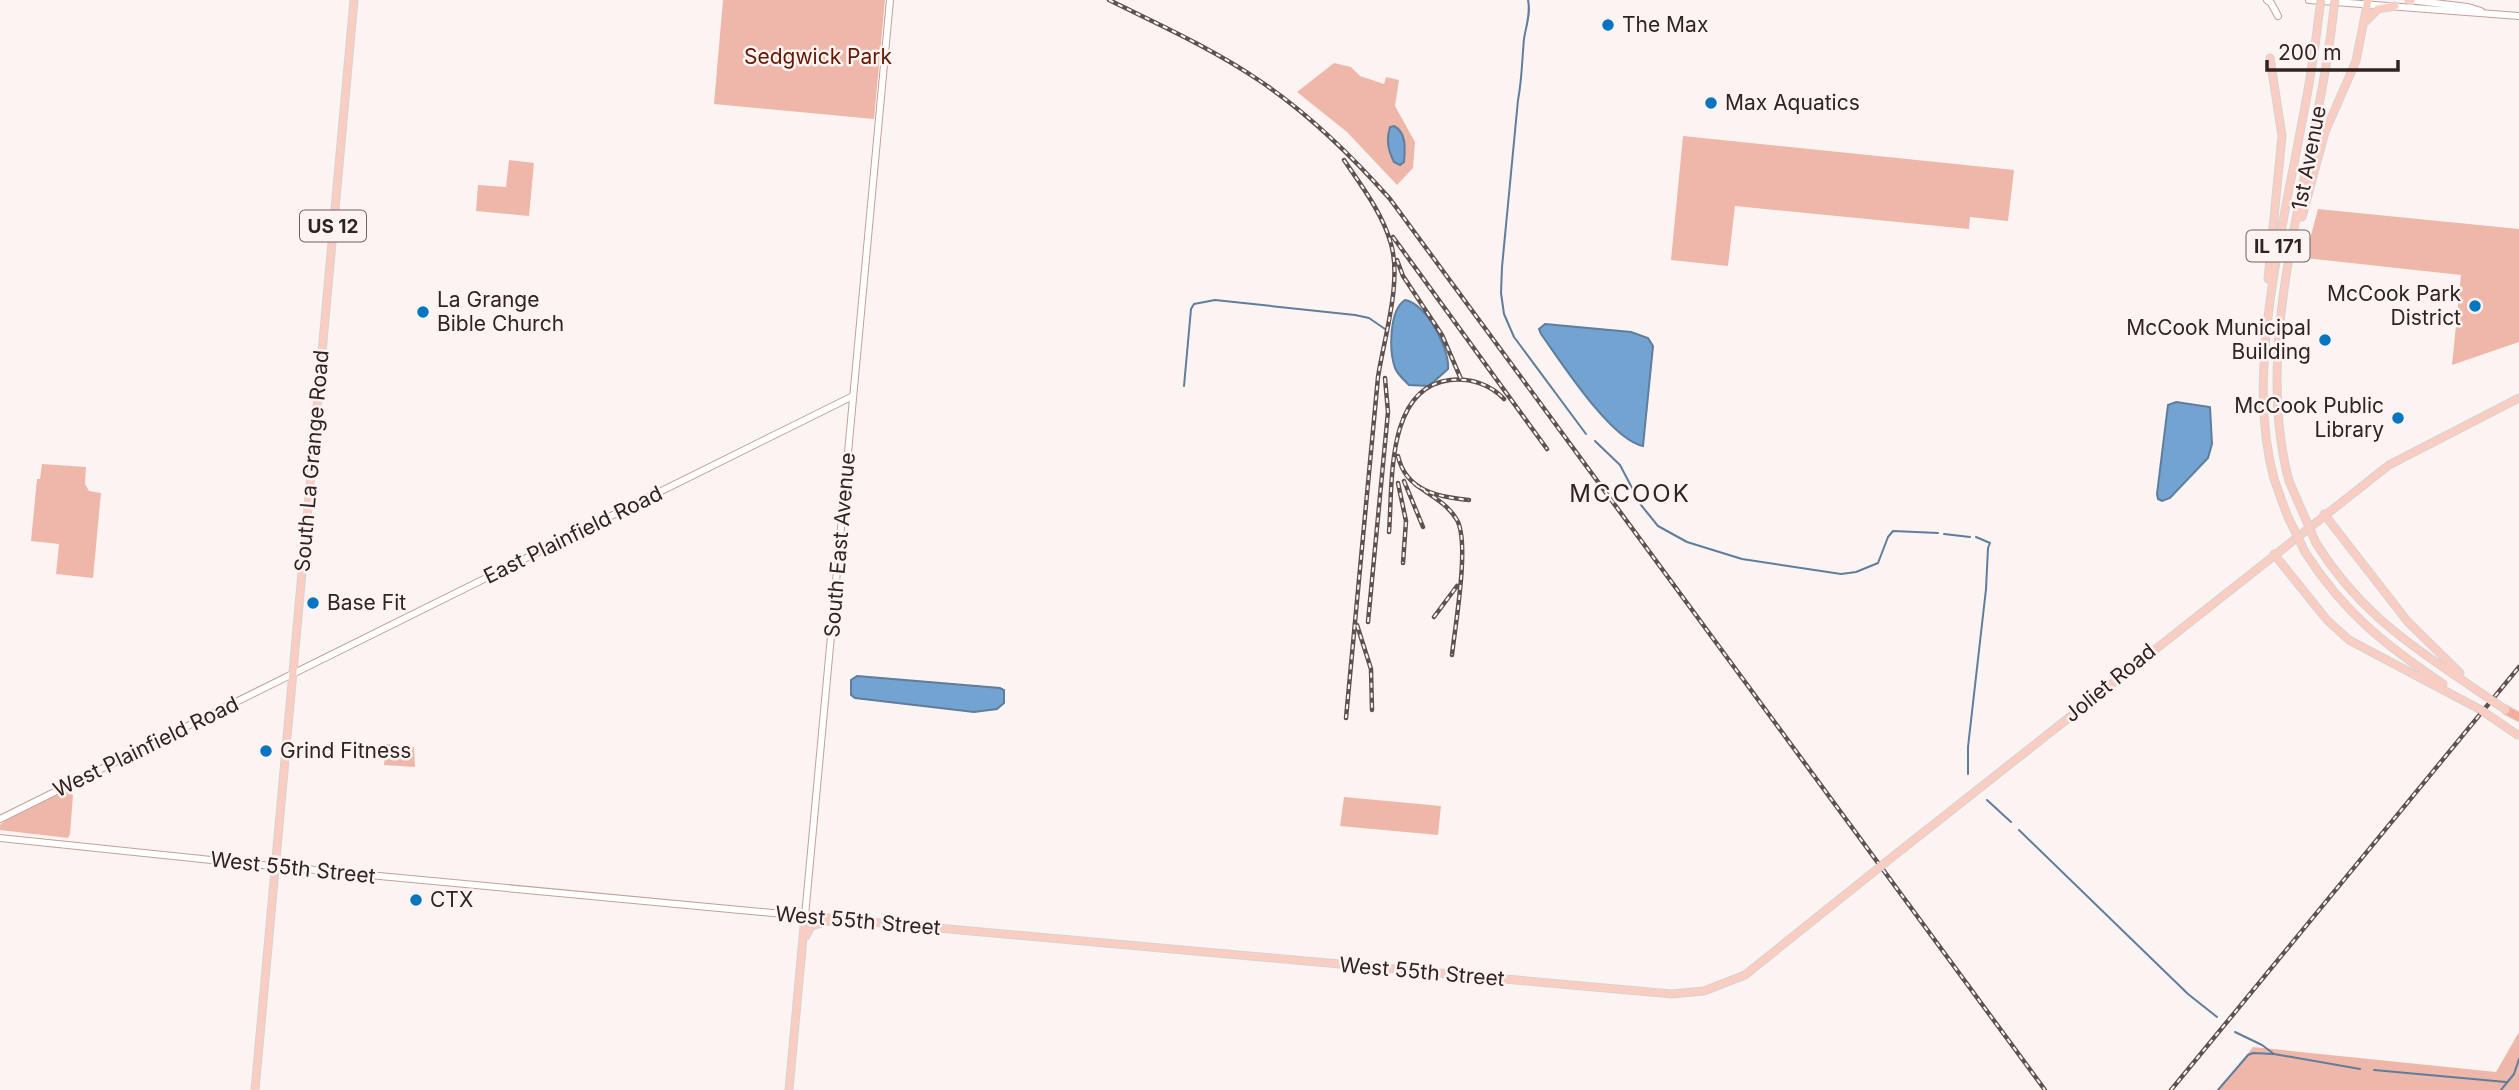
<svg xmlns="http://www.w3.org/2000/svg" width="2519" height="1090" font-family="Inter,sans-serif">
<rect width="100%" height="100%" fill="#fcf4f2"/>
<path fill="#eeb7a9" d="M723 0H885L874 119 714 104Z
M1334 63 1351 67 1360 76 1384 84 1386 77 1399 80 1395 106 1415 142 1413 168 1397 185 1347 132 1297 92Z
M1683 136 2014 170 2008 221 1970 217 1969 229 1735 206 1728 266 1671 260Z
M509 160 534 163 529 216 476 211 478 185 506 187Z
M2318 209 2519 229V342L2452 365 2461 275 2305 258Z
M42 464 86 467 85 484 89 491 101 493 93 578 56 574 59 544 31 541 37 479H40Z
M386 744 414 747 415 767 384 765Z
M67 792 73 795 70 834 68 838 0 830V825L4 821 56 794Z
M1344 797 1441 806 1438 835 1340 826Z
M2519 1032V1090H2219L2253 1047 2496 1072Z"/>
<path fill="#73a3d1" stroke="#5f7d9c" stroke-width="2" d="M1394 126C1407 133 1405 149 1404 162L1400 165 1394 162C1388 150 1386 140 1390 127Z
M1405 300C1426 303 1450 349 1448 369L1429 386 1409 385C1404 380 1398 375 1395 368 1389 351 1389 310 1405 300Z
M1545 324 1631 332 1648 338 1653 346 1643 446C1611 440 1561 362 1541 334L1539 329Z
M2176 402 2210 407 2212 444 2208 458 2170 498 2162 501 2158 499 2157 494 2168 405Z
M857 676 1000 688 1004 690V703L997 709 974 712 855 698 851 695V680Z"/>
<g fill="none" stroke-linecap="round" stroke-linejoin="round">
<path stroke="#5f7d9c" stroke-width="2" d="M1528 0C1531 13 1526 26 1524 39 1522 59 1522 80 1518 100L1502 267 1501 293 1504 314 1514 337 1586 434
M1184 386 1191 309 1194 304 1215 300 1355 315 1369 318 1385 329
M1595 441 1620 465 1641 505 1658 526 1687 542 1742 559 1841 574 1856 572 1878 563 1888 537 1893 531 1938 533
M1944 534 1970 537
M1968 774V747L1986 589 1988 548 1990 543 1976 537
M1987 800 2011 822
M2019 830 2188 994 2217 1017
M2235 1032 2262 1045 2274 1054 2360 1069
M2374 1070 2506 1082
M2218 1090 2248 1055 2253 1053 2273 1054
M2501 1090 2514 1074 2519 1059"/>
<g stroke="#c3a098" stroke-width="8">
<path id="secondary" d="M2267 0 2271 3 2278 16
M2309 0 2519 16
M2409 0 2468 7 2481 11
M0 819 853 396
M0 838 240 863 805 916 890 0"/>
</g>
<g stroke="#d6d3d2" stroke-width="9">
<path id="primary" d="M2409 0 2411 1
M2366 21 2378 9 2395 6
M2302 217 2325 132 2356 61 2368 0
M2268 279 2282 136 2270 58
M2274 479C2259 422 2262 367 2269 309 2281 210 2308 114 2319 14
M2289 481C2250 335 2317 164 2333 16
M2324 514 2408 622 2460 673
M2316 543C2354 604 2398 637 2456 676
M2305 552C2344 613 2384 644 2443 684
M2274 554 2327 620 2349 640 2481 710
M1905 847 2389 465 2519 398
M806 936 811 926 829 921
M255 1090 354 0
M789 1090 805 916 1672 994 1704 991 1745 975 1866 878"/>
</g>
<g stroke="#d6d3d2" stroke-width="10">
<path id="highway" d="M2506 710 2519 717"/>
</g>
<use href="#secondary" stroke="#fff" stroke-width="6"/>
<use href="#primary" stroke="#facdc2" stroke-width="7"/>
<use href="#highway" stroke="#f7ac99" stroke-width="8"/>
<g stroke="#5e524f" stroke-width="4.5">
<path id="rail" d="M1109 0C1160 25 1213 49 1260 81 1309 114 1351 155 1390 199L2045 1090
M1344 160C1361 185 1383 214 1391 244 1402 282 1384 338 1378 377L1346 718
M1393 237 1547 449
M1397 260 1403 276 1442 335 1461 379
M1398 456C1406 491 1438 497 1469 500
M1404 481 1423 527
M1398 483 1406 521 1403 563
M1416 485C1430 495 1448 504 1457 520 1470 543 1455 626 1452 655
M1389 532C1393 484 1385 388 1450 380 1470 378 1490 384 1504 399
M1434 617 1457 586
M1368 622 1388 412 1385 378
M1357 625 1371 669 1372 710
M2171 1090 2519 667"/>
</g>
<use href="#rail" stroke="#fcf4f2" stroke-width="2" stroke-dasharray="5" stroke-linecap="butt"/>
<g stroke="#d6d3d2" stroke-width="9" stroke-linecap="butt">
<path id="primary-bridge" d="M2319 14 2321 0
M2333 16 2335 0
M2274 479 2287 515 2305 552
M2289 481 2316 543
M2456 676 2506 710
M2481 710 2519 736
M1866 878 1905 847"/>
</g>
<use href="#primary-bridge" stroke="#facdc2" stroke-width="7"/>
</g>
<g fill="#0875c0" stroke="#fcf4f2" stroke-width="2.5">
<circle cx="1608" cy="25" r="7"/>
<circle cx="1711" cy="103" r="7"/>
<circle cx="2475" cy="306" r="7"/>
<circle cx="423" cy="312" r="7"/>
<circle cx="2325" cy="340" r="7"/>
<circle cx="2398" cy="418" r="7"/>
<circle cx="313" cy="603" r="7"/>
<circle cx="266" cy="751" r="7"/>
<circle cx="416" cy="900" r="7"/>
</g>
<g text-anchor="middle" stroke-width="5" stroke-linejoin="round" paint-order="stroke">
<g fill="#fcf4f2" stroke="#6d625f" stroke-width="2">
<rect x="300" y="210.5" width="66" height="31" rx="5"/>
<rect x="2246.5" y="230.5" width="63" height="31" rx="5"/>
</g>
<g font-size="19" font-weight="bold" fill="#302320">
<text x="333" y="233">US 12</text>
<text x="2278" y="253">IL 171</text>
</g>
<g font-size="21" fill="#302320" stroke="#fcf4f2" text-anchor="start">
<text x="1622" y="32">The Max</text>
<text x="1725" y="110">Max Aquatics</text>
<text x="2461" y="301" text-anchor="end">McCook Park<tspan x="2461" dy="24">District</tspan></text>
<text x="437" y="307">La Grange<tspan x="437" dy="24">Bible Church</tspan></text>
<text x="2311" y="335" text-anchor="end">McCook Municipal<tspan x="2311" dy="24">Building</tspan></text>
<text x="2384" y="413" text-anchor="end">McCook Public<tspan x="2384" dy="24">Library</tspan></text>
<text x="327" y="610">Base Fit</text>
<text x="280" y="758">Grind Fitness</text>
<text x="430" y="907">CTX</text>
</g>
<g font-size="21" fill="#651702" stroke="#fcf4f2">
<text x="818" y="64">Sedgwick Park</text>
</g>
<g font-size="21" fill="#302320" stroke="#fcf4f2">
<text transform="translate(2309 158) rotate(-79)" y="7">1st Avenue</text>
<text transform="translate(312 461) rotate(-85)" y="7">South La Grange Road</text>
<text transform="translate(573 535) rotate(-26)" y="7">East Plainfield Road</text>
<text transform="translate(840 545) rotate(-85)" y="7">South East Avenue</text>
<text transform="translate(2110 683) rotate(-39)" y="7">Joliet Road</text>
<text transform="translate(146 747) rotate(-26)" y="7">West Plainfield Road</text>
<text transform="translate(293 868) rotate(6)" y="7">West 55th Street</text>
<text transform="translate(858 921) rotate(5)" y="7">West 55th Street</text>
<text transform="translate(1422 972) rotate(5)" y="7">West 55th Street</text>
</g>
<g font-size="24" letter-spacing="2" fill="#302320" stroke="#fcf4f2">
<text x="1630" y="502">MCCOOK</text>
</g>
</g>
<path d="M2267 60v10h131v-10" fill="none" stroke="#302320" stroke-width="3.5"/>
<text x="2278" y="60" font-size="21" fill="#302320" stroke="#fcf4f2" stroke-width="5" paint-order="stroke">200 m</text>
</svg>
